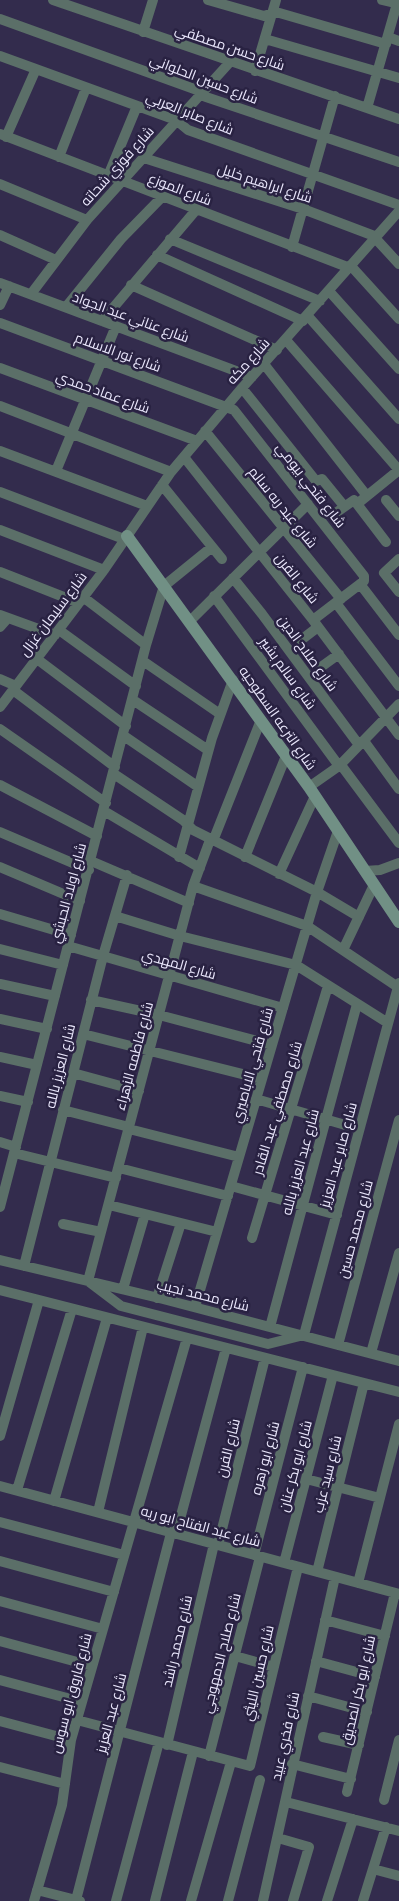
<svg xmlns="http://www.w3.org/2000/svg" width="399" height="1901" font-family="Manrope,Cairo,sans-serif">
<rect width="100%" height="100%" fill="#332c4d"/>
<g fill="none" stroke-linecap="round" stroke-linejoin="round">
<path stroke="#5b6f68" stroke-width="10" d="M53 0 399 119
M208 0 264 16 276 12 386 44
M382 0 399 4
M0 19 197 90 206 97 399 162
M143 32 153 0
M388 37 399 41
M265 39 399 78
M0 56 176 120 188 130 399 205
M255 71 276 0
M367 108 398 0
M0 134 350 268
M6 137 36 69
M59 157 86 88
M144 158 303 209 377 237
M108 176 137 106
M0 184 87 220
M0 235 56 260
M170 239 320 301
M376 239 399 264
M292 247 335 96
M157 255 303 321
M351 266 399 319
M0 283 252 377
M131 285 277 350
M329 291 399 369
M31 294 87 220 230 62
M0 305 9 286
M66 307 121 239 162 197
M307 315 399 419
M102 321 196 210
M0 323 234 410 364 576V581L313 620
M286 340 399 470 357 504
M264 364 367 496
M0 368 197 441
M242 388 316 481 322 479 344 506
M0 406 171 472
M205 431 341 599
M0 451 147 506
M184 457 313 620 399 735
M56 471 116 326
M162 485 222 559
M0 492 124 539
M386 500 399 516
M337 512 354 500 386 542
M0 530 104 570
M399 559 384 573 399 592
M0 572 79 603
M233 578 262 614 359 745
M360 584 399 635
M214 596 339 766
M83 597 146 645
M336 603 399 686
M0 615 55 635
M190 621 308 504
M0 627 8 618
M59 630 136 686
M301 640 318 627
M37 659 126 726
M143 661 220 714
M321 667 339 654
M0 679 16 686
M13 690 115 767
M133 700 208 750
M0 707 104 570 171 472 242 388 399 211
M0 729 106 803
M124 736 197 786
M364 741 399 789
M341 765 399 843
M114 774 183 820 193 830 317 892 359 917
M0 785 97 836
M309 787 339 766 399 704
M104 811 200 868
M0 832 89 870
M210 840 193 886 88 1281 121 1306 268 1344 304 1335 399 983
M213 841 261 720
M179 857 212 738 233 680
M245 857 286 756
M91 861 189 903
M0 867 80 901
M365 871 380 870 399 863
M279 874 315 796
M193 886 307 926 398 987
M0 914 71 935
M115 916 180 936 296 965 388 1023
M68 946 283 1008
M0 949 63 965
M343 950 374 885
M0 984 55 996
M91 1000 159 1015 272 1045
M0 1019 47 1029
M83 1034 262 1079
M0 1057 37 1065
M73 1073 139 1091
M0 1096 28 1102
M256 1099 359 1129
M63 1110 129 1127
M129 1129 239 1157
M0 1142 16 1147
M14 1153 116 1178
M119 1168 228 1196
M231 1186 337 1215
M109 1205 217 1232
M0 1207 146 645 164 586 212 547
M63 1224 101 1232
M252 1238 328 986
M0 1260 163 1299 399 1361
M24 1266 103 956 127 875
M123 1289 145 1214
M0 1290 399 1392
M157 1298 181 1223
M195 1307 317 892 338 831
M270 1327 357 1004
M338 1345 399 1120
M371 1353 399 1253
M0 1436 39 1300
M306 1479 380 1498
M0 1486 399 1594
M17 1490 72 1309
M54 1501 107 1318
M98 1512 143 1327
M0 1522 124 1555
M176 1534 226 1348
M218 1545 265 1358
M254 1555 303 1367
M0 1561 114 1592
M284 1563 333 1375
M317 1572 364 1383
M358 1583 399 1424
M0 1601 103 1629
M325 1620 385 1636
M0 1641 92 1666
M235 1656 274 1667
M316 1661 375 1677
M0 1680 82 1702
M308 1696 367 1712
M77 1720 250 1766 298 1567
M0 1721 71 1740
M323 1737 359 1745
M167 1745 214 1544
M209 1756 260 1557
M292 1764 351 1779
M0 1767 65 1784
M347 1792 395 1593
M384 1800 399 1740
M286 1802 399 1831
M278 1838 309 1847 293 1901
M373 1869 399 1876
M37 1890 80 1901
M76 1900 171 1533
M34 1901 62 1805 71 1740 187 1338
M116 1901 159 1742
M155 1901 193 1752
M191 1901 231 1762
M228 1901 260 1780
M263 1901 335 1577
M327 1901 353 1819
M363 1901 386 1827"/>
<path stroke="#719085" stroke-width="12" d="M127 536 309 787 399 922"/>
</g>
<g text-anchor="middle" stroke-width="5" stroke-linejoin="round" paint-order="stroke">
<g font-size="14" fill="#ebe8fd" stroke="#292242">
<text transform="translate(230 47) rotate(19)" y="5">شارع حسن مصطفي</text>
<text transform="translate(204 79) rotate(21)" y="5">شارع حسين الحلواني</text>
<text transform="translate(190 113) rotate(22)" y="5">شارع صابر العربي</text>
<text transform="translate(117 166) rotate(-48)" y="5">شارع فوزي شحاته</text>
<text transform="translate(265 183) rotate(18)" y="5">شارع ابراهيم خليل</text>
<text transform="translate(180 189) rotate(21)" y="5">شارع الموزع</text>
<text transform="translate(131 317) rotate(20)" y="5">شارع عناني عبد الجواد</text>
<text transform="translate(118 352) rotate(20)" y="5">شارع نور الاسلام</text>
<text transform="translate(248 361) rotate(-48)" y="5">شارع مكه</text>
<text transform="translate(103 392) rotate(20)" y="5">شارع عماد حمدي</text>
<text transform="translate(311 485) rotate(52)" y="5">شارع فتحي بيومي</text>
<text transform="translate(283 507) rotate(51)" y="5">شارع عبد ربه سالم</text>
<text transform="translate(297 578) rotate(51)" y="5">شارع الفرن</text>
<text transform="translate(53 614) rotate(-53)" y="5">شارع سليمان غزال</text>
<text transform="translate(308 653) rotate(54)" y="5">شارع صلاح الدين</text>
<text transform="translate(288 673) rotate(54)" y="5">شارع سالم بشير</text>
<text transform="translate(278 718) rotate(55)" y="5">شارع الترعه السطوحيه</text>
<text transform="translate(68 893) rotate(-75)" y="5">شارع اولاد الحبشي</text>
<text transform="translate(179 964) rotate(16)" y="5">شارع المهدي</text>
<text transform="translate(134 1056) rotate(-75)" y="5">شارع فاطمه الزهراء</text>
<text transform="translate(252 1065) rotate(-74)" y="5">شارع فتحي الاباصيري</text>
<text transform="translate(60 1066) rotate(-76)" y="5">شارع العزيز بالله</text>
<text transform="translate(277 1108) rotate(-73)" y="5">شارع مصطفي عبد القادر</text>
<text transform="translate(338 1155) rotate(-75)" y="5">شارع صابر عبد العزيز</text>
<text transform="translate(300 1162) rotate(-75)" y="5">شارع عبد العزيز بالله</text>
<text transform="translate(355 1229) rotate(-75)" y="5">شارع محمد حسين</text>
<text transform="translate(203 1295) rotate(14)" y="5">شارع محمد نجيب</text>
<text transform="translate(228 1448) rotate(-76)" y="5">شارع الفرن</text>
<text transform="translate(265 1458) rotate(-75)" y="5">شارع ابو زهره</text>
<text transform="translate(295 1466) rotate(-75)" y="5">شارع ابو بكر عنان</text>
<text transform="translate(327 1474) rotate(-76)" y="5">شارع سيد عزب</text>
<text transform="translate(201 1526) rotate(15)" y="5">شارع عبد الفتاح ابو ريه</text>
<text transform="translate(177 1641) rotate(-77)" y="5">شارع محمد راشد</text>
<text transform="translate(221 1653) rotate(-76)" y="5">شارع صلاح الدمهوجي</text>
<text transform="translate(258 1673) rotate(-77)" y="5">شارع حسين الليثي</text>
<text transform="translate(358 1690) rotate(-77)" y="5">شارع ابو بكر الصديق</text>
<text transform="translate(71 1693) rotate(-75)" y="5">شارع فاروق ابو سوس</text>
<text transform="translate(111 1713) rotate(-75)" y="5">شارع عبد العزيز</text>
<text transform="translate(285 1736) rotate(-78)" y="5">شارع فخري عبيد</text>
</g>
</g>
</svg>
